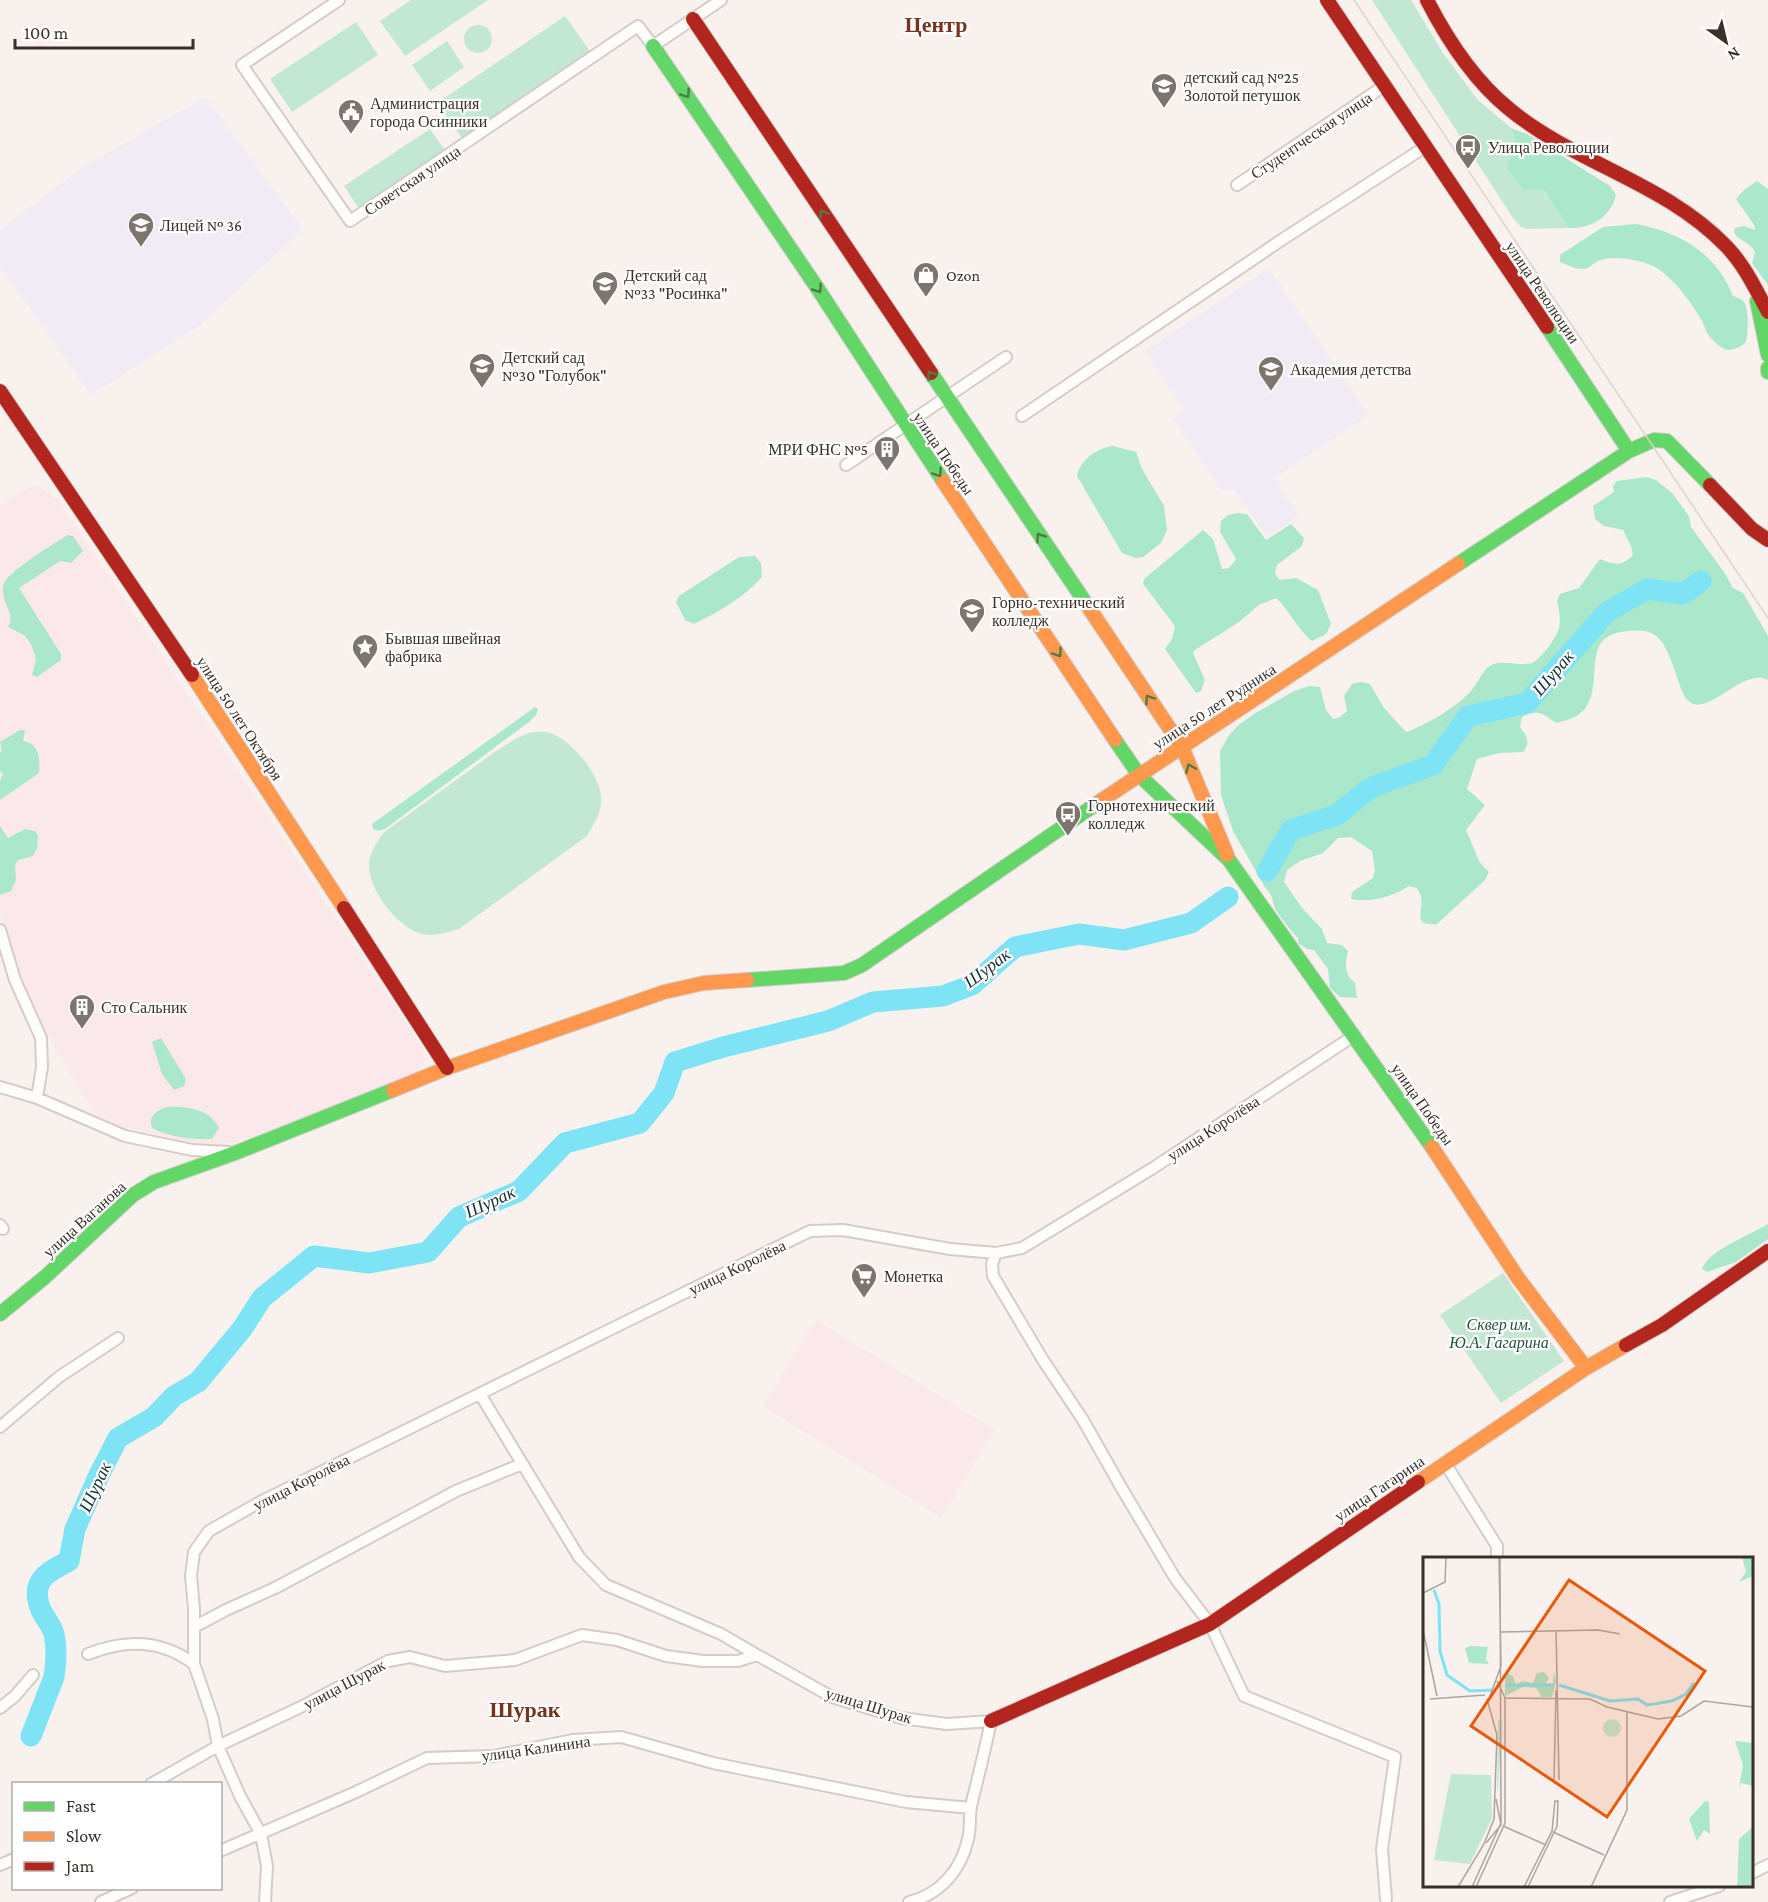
<svg xmlns="http://www.w3.org/2000/svg" width="1768" height="1902" font-family="'Crimson Pro',serif">
<rect width="100%" height="100%" fill="#f8f1ed"/>
<path fill="#fae8ea" d="M38 486 59 501 422 1048 426 1058 421 1068 407 1078 234 1143 214 1144 181 1141 118 1126 95 1113 28 1003 0 914V506L23 490Z
M816 1320 995 1430 941 1517 763 1406Z"/>
<path fill="#f0ebf5" d="M205 97 303 229 200 325 91 395 0 266V230L82 168Z
M1269 268 1368 415 1274 478 1299 516 1267 537 1234 489 1222 491 1173 419 1184 411 1145 351Z"/>
<path fill="#c2e8d4" d="M411 0H488L405 56 380 21Z
M1372 0H1411L1443 53 1478 100 1511 128 1516 144 1506 167 1523 190H1543C1550 204 1562 214 1568 228L1527 229 1521 227 1513 218Z
M565 16 590 51 462 138 437 103Z
M356 22 378 55 292 112 270 79Z
M464 39a14 14 0 1 1 28 0a14 14 0 1 1-28 0Z
M447 41 464 67 430 91 412 65Z
M430 129 446 152 360 210 344 186Z
M532 732C537 732 545 731 550 733 572 740 600 775 601 797 602 812 594 824 587 836L459 929C447 932 435 937 422 934 398 928 370 892 369 867 368 854 377 843 383 833L496 751 517 738Z
M1503 1273 1564 1361 1501 1403 1440 1315Z"/>
<path fill="#aae7cb" d="M1511 128 1527 134 1610 186 1616 195C1611 217 1591 229 1568 228 1562 214 1550 204 1544 190H1523L1506 167 1516 144Z
M1757 181 1768 189V285L1752 263 1755 252C1749 241 1738 241 1734 232L1735 228 1744 226 1755 230 1754 225 1736 199 1744 190Z
M1636 224C1680 232 1716 253 1733 296 1736 297 1739 298 1742 300 1750 306 1748 333 1746 342 1742 346 1735 350 1729 350 1723 350 1714 342 1710 337 1706 333 1705 326 1702 321 1691 302 1675 280 1657 268 1644 260 1612 254 1598 261 1592 264 1590 269 1582 269 1574 269 1568 265 1560 262V255L1603 227Z
M1113 446 1136 452 1142 469 1164 506 1167 530 1161 543 1143 557 1135 558 1122 553 1077 476C1080 460 1097 448 1113 446Z
M1646 477 1656 480 1672 493 1689 516 1691 527 1724 572 1733 588 1743 593 1757 617 1768 636V680C1744 668 1713 711 1693 704 1692 704 1686 699 1686 699 1681 689 1677 679 1674 668 1663 638 1657 626 1621 632 1613 633 1603 638 1599 646 1590 668 1600 700 1578 715 1572 719 1563 721 1556 723 1542 713 1539 709 1522 717L1520 727C1527 736 1531 742 1523 752L1499 753 1477 759 1467 789 1485 805 1466 830 1480 863 1489 872 1485 880 1437 924C1411 926 1424 912 1421 897 1421 894 1418 891 1417 888L1409 886C1392 897 1371 903 1351 899L1352 892 1373 878 1375 871 1372 851 1351 837 1338 838 1323 853 1300 861 1287 870 1284 882 1302 908 1322 929 1327 943 1342 945 1348 951C1345 965 1344 973 1355 983L1357 998 1340 997 1330 988 1328 969 1314 950 1307 949 1298 943V938C1292 932 1277 914 1274 906 1272 898 1272 895 1266 889L1233 831 1221 795 1220 751 1228 737 1237 726 1254 714 1294 691 1309 686 1320 687 1326 710 1333 719 1340 717 1347 711 1344 696 1352 684 1361 682 1370 684 1384 708 1406 732C1425 726 1458 706 1471 691 1477 684 1481 674 1487 668 1499 657 1517 667 1532 663 1541 659 1557 637 1559 628 1561 619 1559 609 1557 601L1560 594 1579 588 1600 559C1614 565 1622 567 1633 555L1631 546 1623 530 1604 526 1595 519 1593 506 1614 492 1613 486 1617 481Z
M1237 513 1247 514 1266 540 1291 524 1304 538 1302 546 1277 565 1275 574 1280 580 1296 578 1318 590 1331 624 1326 634 1312 641C1297 629 1290 611 1276 598L1259 605 1239 622 1195 650 1193 653 1205 680 1201 691 1196 693 1165 649 1172 639 1175 626 1143 584 1144 579 1203 530 1213 539 1222 569 1229 568 1236 559 1220 532 1221 521 1228 515Z
M68 535 73 536 83 551 71 563 60 561 19 588 61 654V660L37 677 32 675 36 659 31 644 24 635 8 627C15 614 4 606 3 592 3 590 3 585 4 583 9 571 56 542 68 535Z
M755 556 761 563 762 577C743 598 720 611 694 624L685 620 676 602 679 596 739 557Z
M535 707 538 709 536 715 529 722 385 829 378 831 373 829 372 824Z
M20 730H25L23 741C40 744 40 758 39 773L0 800V781L3 774 0 771V753L2 750 0 742Z
M0 826 8 838 25 829 35 831 38 835 37 849 33 856 18 860 15 865 16 880 11 891 0 895Z
M161 1038 186 1079 184 1086 174 1090 162 1074 152 1042Z
M167 1107C187 1106 210 1109 219 1128L212 1139C193 1140 168 1137 152 1128 148 1115 156 1111 167 1107Z
M1768 1224V1239L1736 1262 1707 1272 1702 1269C1707 1251 1752 1234 1768 1224Z"/>
<g fill="none" stroke-linecap="round" stroke-linejoin="round">
<path stroke="#7ee3f4" stroke-width="21" d="M1267 871 1291 830 1337 815 1370 788 1433 765 1468 716 1527 703 1606 613 1647 589 1683 594 1701 581
M31 1736 54 1677C56 1664 57 1647 54 1634 52 1626 45 1618 41 1610 29 1581 47 1572 69 1561L75 1529 99 1475 118 1438 154 1417 174 1396 198 1382 242 1329 262 1298 314 1256 369 1263 428 1252 459 1217 519 1191 565 1143 640 1123 664 1093 675 1062 723 1047 828 1021 873 1002 943 996 972 985 1015 947 1079 934 1124 940 1191 923 1228 897"/>
<g stroke="#d5ccc7" stroke-width="14">
<path id="street" d="M339 0 242 65 350 221 638 26 653 46 721 0
M1237 185 1384 86
M1022 416 1283 239 1425 147
M846 465 1006 357
M0 930 15 980 41 1038 42 1067 37 1098
M0 1087 37 1098 125 1136 192 1150 229 1152
M0 1225 3 1229
M996 1253 992 1264 993 1276 1043 1360 1083 1420 1121 1487 1175 1578 1210 1624 1244 1696 1395 1757 1382 1849 1386 1899
M480 1394 579 1557 606 1585 721 1634 757 1655
M0 1427 59 1377 118 1338
M1445 1463 1497 1546V1558
M194 1627 226 1610 277 1587 456 1491 522 1464
M88 1654C126 1639 161 1639 194 1664V1608L191 1576 194 1552 209 1531 260 1502 810 1231 843 1230 950 1249 996 1253 1022 1248 1153 1168 1355 1035
M194 1664 213 1719 218 1746 240 1796 261 1834 267 1866 265 1902
M0 1708 15 1696 33 1675
M151 1784 218 1746 305 1705 388 1661 410 1657 445 1666 515 1660 582 1635 617 1640 666 1656 703 1661H738L757 1655 832 1697 901 1718 947 1724 991 1721C985 1750 978 1778 971 1806 969 1817 971 1828 968 1839 961 1870 941 1894 909 1902
M220 1851 356 1792 427 1758 494 1756 573 1740 621 1737 713 1763 906 1802 971 1808
M0 1865 14 1859
M1752 1873 1768 1865
M101 1902 132 1888
M1670 1902 1719 1886"/>
</g>
<g stroke="#d5ccc7" stroke-width="16">
<path id="fast" d="M653 46 818 289 943 481
M1757 301 1768 355
M1547 327 1629 451 1654 440 1667 441 1710 485
M1768 368V372
M931 373 1087 605
M1458 564 1629 451
M1115 740 1139 775 1229 860 1432 1147
M747 980 844 973 862 965 1102 800
M0 1314 45 1277 133 1195 154 1182 235 1153 393 1090"/>
</g>
<g stroke="#d5ccc7" stroke-width="16">
<path id="slow" d="M943 481 1115 740
M1087 605 1182 747 1227 855
M192 675 344 908
M1102 800 1458 564
M393 1090 447 1068 664 992 704 983 747 980
M1432 1147 1518 1278 1586 1368
M1418 1482 1586 1368 1626 1345"/>
</g>
<g stroke="#d5ccc7" stroke-width="16">
<path id="jam" d="M1327 0 1547 327
M1427 0C1447 39 1474 80 1508 108 1575 164 1665 182 1727 247 1745 266 1756 290 1768 312
M693 19 931 373
M0 391 192 675
M1710 485 1752 529 1768 540
M344 908 447 1068
M1626 1345 1662 1325 1768 1251
M991 1721 1210 1624 1418 1482"/>
</g>
<use href="#street" stroke="#fefdfc" stroke-width="10"/>
<use href="#fast" stroke="#63d668" stroke-width="14"/>
<use href="#slow" stroke="#ff974d" stroke-width="14"/>
<use href="#jam" stroke="#b3261e" stroke-width="14"/>
<path stroke="#d8d5d4" stroke-width="1.5" d="M1354 0 1768 618"/>
</g>
<defs><path id="oneway-chevron" d="M-2-3.5L2.5 0L-2 3.5" fill="none" stroke-width="1.6" stroke-linecap="round" stroke-linejoin="round" transform="scale(1.5)"/></defs>
<g stroke="#4d7b45">
<use href="#oneway-chevron" transform="translate(686 94) rotate(56)"/>
<use href="#oneway-chevron" transform="translate(823 214) rotate(-123)"/>
<use href="#oneway-chevron" transform="translate(818 289) rotate(56)"/>
<use href="#oneway-chevron" transform="translate(931 375) rotate(-124)"/>
<use href="#oneway-chevron" transform="translate(938 473) rotate(56)"/>
<use href="#oneway-chevron" transform="translate(1040 537) rotate(-124)"/>
<use href="#oneway-chevron" transform="translate(1058 653) rotate(56)"/>
<use href="#oneway-chevron" transform="translate(1149 699) rotate(-124)"/>
<use href="#oneway-chevron" transform="translate(1190 768) rotate(-113)"/>
</g>
<defs>
<g id="school-pin" transform="scale(1.35)"><path d="M0 17L-7.5 6A9.5 9.5 0 1 1 7.5 6Z" fill="#7d746e" stroke="#fff"/><path d="M0-5L7-2L0 1L-7-2ZM-4 1L0 2.5L4 1V4Q0 6-4 4Z" fill="#fff"/></g>
<g id="civic-pin" transform="scale(1.35)"><path d="M0 17L-7.5 6A9.5 9.5 0 1 1 7.5 6Z" fill="#7d746e" stroke="#fff"/><path d="M-.6-6.5H3V-4.5H.6V-3L4-1V1h2V6H-6V1h2V-1L-.6-3ZM-1.2 2.5V6h2.4V2.5Z" fill="#fff"/></g>
<g id="bus-pin" transform="scale(1.35)"><path d="M0 17L-7.5 6A9.5 9.5 0 1 1 7.5 6Z" fill="#7d746e" stroke="#fff"/><path d="M-5-6H5V4H4V6H2V4H-2V6H-4V4H-5ZM-3.5-4V0h7V-4ZM-3.5 1.2v1.5H-2V1.2ZM2 1.2v1.5H3.5V1.2Z" fill="#fff"/></g>
<g id="shop-pin" transform="scale(1.35)"><path d="M0 17L-7.5 6A9.5 9.5 0 1 1 7.5 6Z" fill="#7d746e" stroke="#fff"/><path d="M-5-2.5h2.3a2.7 3.5 0 0 1 5.4 0H5L5.5 6h-11ZM-1.5-2.5h3a1.5 2.3 0 0 0-3 0Z" fill="#fff"/></g>
<g id="building-pin" transform="scale(1.35)"><path d="M0 17L-7.5 6A9.5 9.5 0 1 1 7.5 6Z" fill="#7d746e" stroke="#fff"/><path d="M-4-6H4V6H1V3H-1V6H-4ZM-2.5-4.3h1.7v1.8h-1.7ZM.8-4.3h1.7v1.8H.8ZM-2.5-1h1.7V.8h-1.7ZM.8-1h1.7V.8H.8Z" fill="#fff"/></g>
<g id="university-pin" transform="scale(1.35)"><path d="M0 17L-7.5 6A9.5 9.5 0 1 1 7.5 6Z" fill="#7d746e" stroke="#fff"/><path d="M0-5L7-2L0 1L-7-2ZM-4 1L0 2.5L4 1V4Q0 6-4 4Z" fill="#fff"/></g>
<g id="sight-pin" transform="scale(1.35)"><path d="M0 17L-7.5 6A9.5 9.5 0 1 1 7.5 6Z" fill="#7d746e" stroke="#fff"/><path d="M0-6L1.8-2.2L6-1.7L2.9 1.2L3.7 5.4L0 3.3L-3.7 5.4L-2.9 1.2L-6-1.7L-1.8-2.2Z" fill="#fff"/></g>
<g id="supermarket-pin" transform="scale(1.35)"><path d="M0 17L-7.5 6A9.5 9.5 0 1 1 7.5 6Z" fill="#7d746e" stroke="#fff"/><path d="M-6-5.5h2.5l.6 2H6L4.5 2H-2.5L-4.4-4H-6ZM-1.5 3.2a1.3 1.3 0 1 0 .1 0ZM3 3.2a1.3 1.3 0 1 0 .1 0Z" fill="#fff"/></g>
</defs>
<g fill-rule="evenodd">
<use href="#school-pin" x="1164" y="86"/>
<use href="#civic-pin" x="351" y="112"/>
<use href="#bus-pin" x="1468" y="147"/>
<use href="#school-pin" x="141" y="225"/>
<use href="#shop-pin" x="926" y="275"/>
<use href="#school-pin" x="605" y="284"/>
<use href="#school-pin" x="482" y="366"/>
<use href="#school-pin" x="1271" y="369"/>
<use href="#building-pin" x="887" y="449"/>
<use href="#university-pin" x="972" y="611"/>
<use href="#sight-pin" x="365" y="647"/>
<use href="#bus-pin" x="1068" y="814"/>
<use href="#building-pin" x="82" y="1007"/>
<use href="#supermarket-pin" x="864" y="1276"/>
</g>
<g text-anchor="middle" stroke-width="4.5" stroke-linejoin="round" paint-order="stroke">
<g font-size="16" fill="#3b3029" stroke="#fff" text-anchor="start">
<text x="1184" y="83">детский сад №25<tspan x="1184" dy="18">Золотой петушок</tspan></text>
<text x="370" y="109">Администрация<tspan x="370" dy="18">города Осинники</tspan></text>
<text x="1488" y="153">Улица Революции</text>
<text x="160" y="231">Лицей № 36</text>
<text x="624" y="281">Детский сад<tspan x="624" dy="18">№33 "Росинка"</tspan></text>
<text x="946" y="281">Ozon</text>
<text x="502" y="363">Детский сад<tspan x="502" dy="18">№30 "Голубок"</tspan></text>
<text x="1290" y="375">Академия детства</text>
<text x="868" y="455" text-anchor="end">МРИ ФНС №5</text>
<text x="992" y="608">Горно-технический<tspan x="992" dy="18">колледж</tspan></text>
<text x="385" y="644">Бывшая швейная<tspan x="385" dy="18">фабрика</tspan></text>
<text x="1088" y="811">Горнотехнический<tspan x="1088" dy="18">колледж</tspan></text>
<text x="101" y="1013">Сто Сальник</text>
<text x="884" y="1282">Монетка</text>
</g>
<g font-size="16" fill="#3b3029" stroke="#fff">
<text transform="translate(1311 135) rotate(-34)" y="6">Студентческая улица</text>
<text transform="translate(412 180) rotate(-34)" y="6">Советская улица</text>
<text transform="translate(1543 292) rotate(56)" y="6">улица Революции</text>
<text transform="translate(944 453) rotate(56)" y="6">улица Победы</text>
<text transform="translate(1214 706) rotate(-33)" y="6">улица 50 лет Рудника</text>
<text transform="translate(240 718) rotate(57)" y="6">улица 50 лет Октября</text>
<text transform="translate(1423 1104) rotate(55)" y="6">улица Победы</text>
<text transform="translate(1213 1128) rotate(-33)" y="6">улица Королёва</text>
<text transform="translate(84 1219) rotate(-42)" y="6">улица Ваганова</text>
<text transform="translate(737 1267) rotate(-26)" y="6">улица Королёва</text>
<text transform="translate(301 1482) rotate(-27)" y="6">улица Королёва</text>
<text transform="translate(1379 1488) rotate(-34)" y="6">улица Гагарина</text>
<text transform="translate(344 1684) rotate(-28)" y="6">улица Шурак</text>
<text transform="translate(869 1705) rotate(17)" y="6">улица Шурак</text>
<text transform="translate(536 1748) rotate(-8)" y="6">улица Калинина</text>
</g>
<g font-size="16" font-style="italic" fill="#22523e" stroke="#fff">
<text x="1499" y="1330">Сквер им.<tspan x="1499" dy="18">Ю.А. Гагарина</tspan></text>
</g>
<g font-size="18" font-style="italic" fill="#183035" stroke="#fff">
<text transform="translate(1553 673) rotate(-49)" y="6">Шурак</text>
<text transform="translate(987 968) rotate(-37)" y="6">Шурак</text>
<text transform="translate(490 1202) rotate(-25)" y="6">Шурак</text>
<text transform="translate(95 1487) rotate(-65)" y="6">Шурак</text>
</g>
<g font-size="22" font-weight="bold" fill="#76331e" stroke="#fff">
<text x="936" y="32">Центр</text>
<text x="525" y="1717">Шурак</text>
</g>
</g>
<g transform="translate(1423 1557)">
<rect width="330" height="330" fill="#f8f1ed"/>
<path d="M75 162 79 165 75 233 74 232ZM180 171a9 9 0 1 1 18 0a9 9 0 1 1-18 0ZM28 217 68 218 69 261 47 307 11 303Z" fill="#c2e8d4"/>
<path d="M319 0H330V19L316 25 323 15ZM48 89 65 90 63 102 66 107 46 106 42 91ZM131 114 133 125 129 140H119L113 131 100 130 82 139V116L90 119 93 128 99 124 110 126 114 116 121 115 126 121 123 126 130 127ZM312 184 330 186V229L318 226 316 230 320 208ZM282 244 286 245 287 277 281 273 274 284 266 262ZM330 270V330H314L316 282Z" fill="#aae7cb"/>
<path fill="none" stroke="#7ee3f4" stroke-width="3" d="M11 33 16 47 17 94 24 118 47 134 69 133M83 128H131M136 128 187 144 215 142 224 148 249 144 263 137 271 126"/>
<path fill="none" stroke="#aca49f" stroke-width="1.5" d="M0 36 22 25 23 0M0 73 14 139M133 73 136 223M77 75 175 73 197 77M67 139 78 109 76 0M82 141 167 142 184 150 235 162 258 159 281 144 330 150M7 142 62 138M131 223 133 133M80 269 123 288M130 275 181 298M63 286 78 268 73 242M35 330 61 287 71 262 74 178 64 142M49 330 78 266 77 0M53 330 82 266V141L74 124M101 330 129 274 132 244H135L134 269 105 330M168 330 204 253V155"/>
<path fill="#e8590c" fill-opacity="0.15" stroke="#e8590c" stroke-width="3" d="M146 23 282 114 184 260 48 169Z"/>
<rect width="330" height="330" fill="none" stroke="#3b3029" stroke-width="3"/>
</g>
<rect x="12" y="1782" width="210" height="108" fill="#ffffff" stroke="#b1aca9" stroke-width="1.5"/>
<rect x="24" y="1802" width="30" height="9" fill="#63d668" stroke="#b1aca9" stroke-width="1.5"/>
<text x="66" y="1812" font-size="18" fill="#3b3029">Fast</text>
<rect x="24" y="1832" width="30" height="9" fill="#ff974d" stroke="#b1aca9" stroke-width="1.5"/>
<text x="66" y="1842" font-size="18" fill="#3b3029">Slow</text>
<rect x="24" y="1862" width="30" height="9" fill="#b3261e" stroke="#b1aca9" stroke-width="1.5"/>
<text x="66" y="1872" font-size="18" fill="#3b3029">Jam</text>
<g transform="translate(1726 42) rotate(146)" stroke="#ffffff" stroke-width="4.5" paint-order="stroke">
<path d="M0-4.5L10 22L0 15L-10 22Z" fill="#3b3029"/>
<text y="-9" font-size="16" font-weight="bold" text-anchor="middle" fill="#3b3029">N</text>
</g>
<path d="M15 39v9h178v-9" fill="none" stroke="#3b3029" stroke-width="3"/>
<text x="24" y="39" font-size="18" fill="#3b3029" stroke="#ffffff" stroke-width="4.5" paint-order="stroke">100 m</text>
</svg>
